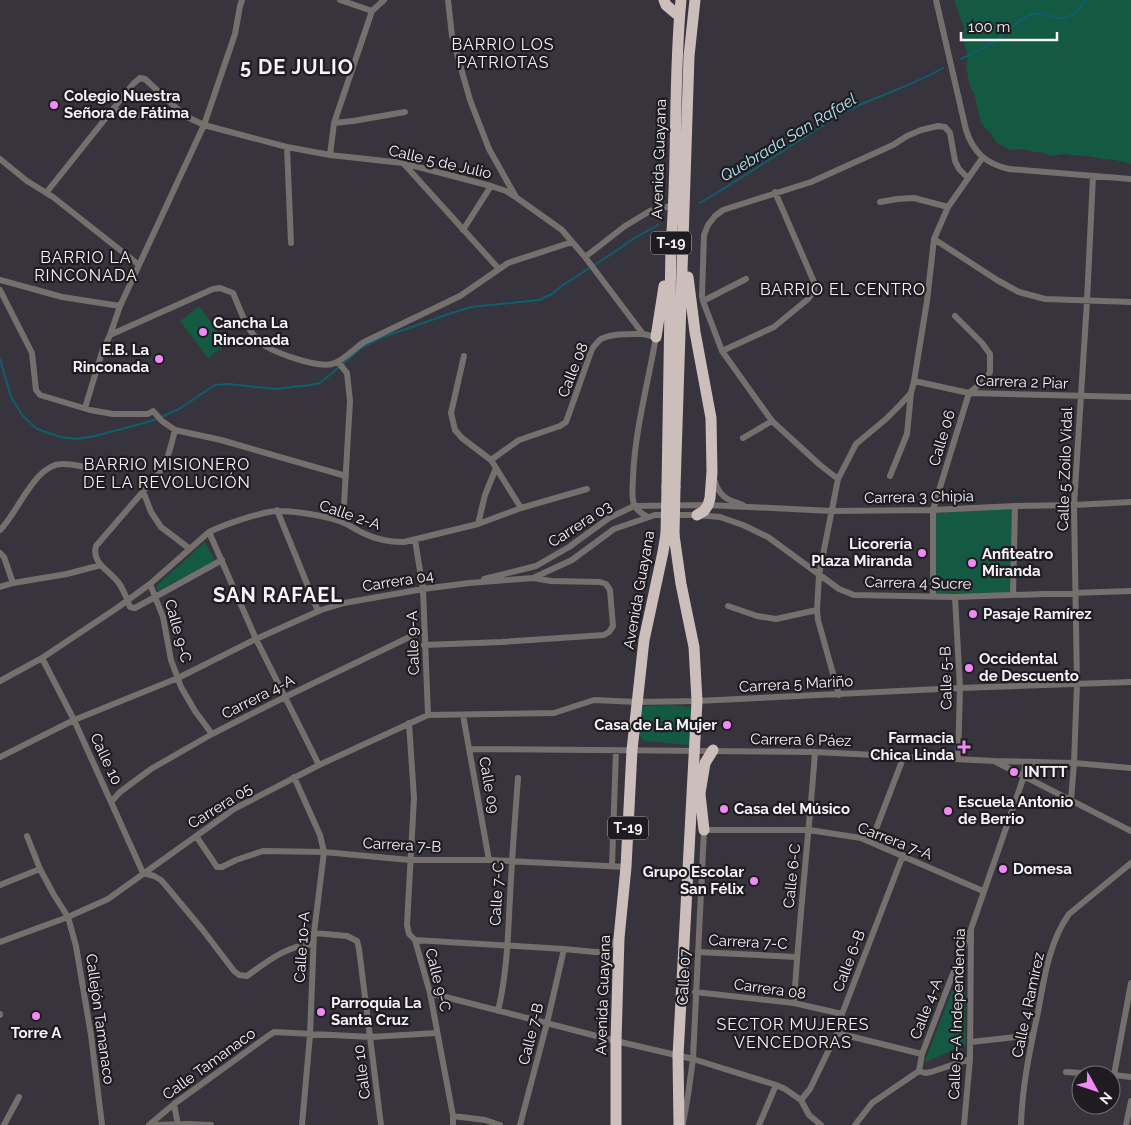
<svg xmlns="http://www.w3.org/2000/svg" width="1131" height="1125" font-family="Raleway,sans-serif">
<rect width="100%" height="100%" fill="#37343d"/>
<path fill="#145941" d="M954 0H1131V164L1115 160 1103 159 1087 156 1070 155 1065 154 1052 156 1041 152H1035L1024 149 1011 150 997 143 991 134 981 123 974 93 971 89 968 77 966 66 968 57 963 39 964 28Z
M199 306 227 344 208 358 180 321Z
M1013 508 1011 593 935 595V513Z
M205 542 215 561 158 591 156 586Z
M667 705 691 707 689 745 644 741 638 734 640 710 645 706Z
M964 961 966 1044 924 1063Z"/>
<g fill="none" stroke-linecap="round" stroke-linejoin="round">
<path stroke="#0e5f6d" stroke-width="2" d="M961 59C971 54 982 49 992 43 1004 35 1020 17 1033 14 1051 10 1056 27 1076 12 1080 9 1082 4 1086 0
M700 203C748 174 794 144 840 114 874 97 910 87 943 68
M0 359 11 397 23 416 37 429 61 437 77 439 95 436 148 422 157 419
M343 364 361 348 383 337 446 315 471 307 539 300 552 294 563 285 616 251 633 239 658 225
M161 417 179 409 215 385 228 384 276 389 310 385 320 383 339 367"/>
<path stroke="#75706e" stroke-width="6" d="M340 0 372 11
M448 0 452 36 470 100 489 149 516 197
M936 0 966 130C973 152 986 164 1009 169L1131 179
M114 109 135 115 153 114 185 116
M334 123 353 121 405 112
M287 147 291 243
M330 155 334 123 372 11 384 0
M0 159 27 181 53 197 139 265
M404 164 499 269
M46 193 133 84 140 78 145 79 185 116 204 125 287 147 330 155 403 163 491 186 506 191 517 198 562 230 585 257 643 334 656 337C648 383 635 430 633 477 633 486 631 496 634 504 636 510 642 514 648 517
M880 202 897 199 914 198 948 207
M463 230 491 186
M934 239 997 280 1019 292 1045 299 1131 302
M585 257 625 226 650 211 674 205
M0 280 62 297 120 306
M0 290 32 353 36 390 40 395 90 410 113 414H148L153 411 162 421 175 430 221 440 346 476
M703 301 746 279
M110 335 213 289 220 288 233 293C240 309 246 329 259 341 270 352 317 368 332 364 344 361 353 349 364 342L460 296 508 263 572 242
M722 351 774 327 808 299 814 291V282L775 192
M464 356 451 413 455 430 462 438 491 460 521 508
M338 362 347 373 350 401 343 522
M914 381 969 393 1131 397
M85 408 102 352 110 335 120 306 204 125 235 34 240 6 242 0
M175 430C171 446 168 460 159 473L96 546C91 563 109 570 118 582 123 588 127 599 130 607L135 608 222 560
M743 438 772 421
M491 460 519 440 560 426 566 422 592 349C595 345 598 341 601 339 613 333 630 334 643 334
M890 476 907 434 911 393
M838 479 820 465 772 421 722 351 703 301 702 296 704 235 708 225 715 216 723 210 811 182 893 145 907 136 921 130 938 126 945 127 950 133 955 161 959 169 968 178
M715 481C719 497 728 500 743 505
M143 491 151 512 161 527 190 549
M277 510 318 611
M478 524 485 495 496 468
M0 530C18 513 35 463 63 464 71 464 79 466 86 467
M209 532 256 639 319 765
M415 540 423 589 428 715
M0 553 4 557 13 583
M484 579 536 566 569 547 609 518 634 506 708 505 832 511 933 510 1015 506 1074 505 1131 502
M150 584 163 617 171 660 181 687 195 711 212 734
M0 587 13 583 67 574 101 565
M1013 595 1015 506
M933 597V510L969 393 986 379 990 372V354L982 343 955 316
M955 597 960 688 958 759
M728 606 757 616 776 619 817 610
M424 645 502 642 604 635 609 632 613 626 610 590 606 584 600 582 551 581 533 578
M42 658 74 720 143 873 154 876 161 880 167 887 202 929 234 971 239 975 247 976C268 961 286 946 313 944
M0 681 42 658 117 608 150 584 209 532C223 525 263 511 278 511 295 511 327 516 342 522 350 525 356 530 363 533 375 539 390 542 404 542L478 524 521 508 587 489
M839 695 818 620 817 610 819 575 838 479 856 444 886 419 899 406 911 393 914 381 927 301 934 239 948 207 983 157
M463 715 489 860
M409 723 414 798 407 925 409 934 415 940 430 993 453 1116V1125
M470 749 815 752 995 761 1074 763 1131 768
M0 757 74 720 178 678 256 639 321 610 344 603 423 589 469 583 533 578 572 560 614 529 655 515H697L720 517 743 525 768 537 839 589 854 595 955 597 1131 591
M996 762 1131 831
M294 777 320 835 324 852 314 933 310 1035 302 1125
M1071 800 1074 763 1077 684 1074 505 1087 301 1093 176
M112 801 120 792 151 769 212 734 285 697 424 630
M27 836 40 869 54 895 68 917 76 946 91 1035 102 1125
M196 836 215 864 217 867H222L236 860 263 851 324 852 410 860H489L626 867
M871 842 904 756
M612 866 616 750
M0 885 40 869
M314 933 347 936 357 941 359 949 381 1125
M415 940 564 949 595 952H601L618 939
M0 942 68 917 108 899 234 809 319 765 428 715 554 713 594 700 637 702 697 701 960 688 1131 682
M698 952 796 957
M695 992 794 1003 842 1014
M430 993 616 1041 693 1059 776 1085 785 1089 801 1100 809 1115 821 1125
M794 1003C799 919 809 835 815 752
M498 1011C507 974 508 935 510 897 512 857 515 818 518 778
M0 1014V1015
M837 1033 922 1054
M971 1042 1033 1035
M919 1071 922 1054 969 932
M1066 1072 1114 1075 1131 1077
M1114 1075 1131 983
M801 1100 810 1089 837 1033 842 1014 903 855
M174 1104 178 1125
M453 1116 485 1120 500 1125
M683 1124 688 1095 693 1059 704 830H809L861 838 983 891
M4 1125 19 1097
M149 1125 174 1104 268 1036 274 1032 371 1037 437 1033
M153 1125 187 1124 211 1125
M520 1125 547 1023 564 949
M759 1125 776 1085
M855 1125 872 1103 919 1071 925 1073 931 1072 970 1059
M964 1125 970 1059 971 929 1024 776 1025 762
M1021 1125C1022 1087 1030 1049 1038 1012 1044 979 1049 942 1069 914L1131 863
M1126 1125 1131 1101"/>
<path stroke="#ccbfbb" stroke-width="11" d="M664 0 666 5 679 16
M688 277 695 332 711 418 712 472 710 498 708 505 704 511 697 515
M656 337 664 286
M667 487 671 245C678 164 673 81 681 0
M675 487 689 56 695 0
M674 535 681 584 694 647 697 701 678 1056 679 1125
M700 794 704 830
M695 805 700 793 705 763 713 750
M616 1125V1041L619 938 626 867 632 750 644 640 663 552 666 534"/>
<path stroke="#ccbfbb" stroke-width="11" d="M666 534 667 487
M674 535 675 487"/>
</g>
<g fill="#f18af5" stroke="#1e1c20" stroke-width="2">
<circle cx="54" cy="105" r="5"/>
<circle cx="203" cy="332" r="5"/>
<circle cx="159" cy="359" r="5"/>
<circle cx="922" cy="553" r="5"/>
<circle cx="972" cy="563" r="5"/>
<circle cx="973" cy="614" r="5"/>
<circle cx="969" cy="668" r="5"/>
<circle cx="727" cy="725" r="5"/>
<path d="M961.5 739.5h5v5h5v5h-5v5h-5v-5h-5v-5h5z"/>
<circle cx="1014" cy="772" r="5"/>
<circle cx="724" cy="809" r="5"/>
<circle cx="948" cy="811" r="5"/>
<circle cx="1003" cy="869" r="5"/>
<circle cx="754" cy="881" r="5"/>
<circle cx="321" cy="1012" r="5"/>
<circle cx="36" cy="1016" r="5"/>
</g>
<g text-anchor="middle" stroke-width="4.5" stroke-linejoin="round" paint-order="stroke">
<g fill="#1e1c20" stroke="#b4b2b8" stroke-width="1">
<rect x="651" y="231.5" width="40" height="23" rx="4"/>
<rect x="608" y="816.5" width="40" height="23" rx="4"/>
</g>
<g font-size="14" font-weight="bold" fill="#f5f3f9">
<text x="671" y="248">T-19</text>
<text x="628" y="833">T-19</text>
</g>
<g font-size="15" font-weight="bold" fill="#f5f3f9" stroke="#1e1c20" text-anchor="start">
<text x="64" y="101">Colegio Nuestra<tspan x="64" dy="17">Señora de Fátima</tspan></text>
<text x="213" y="328">Cancha La<tspan x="213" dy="17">Rinconada</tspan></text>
<text x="149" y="355" text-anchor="end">E.B. La<tspan x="149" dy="17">Rinconada</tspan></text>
<text x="912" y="549" text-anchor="end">Licorería<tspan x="912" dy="17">Plaza Miranda</tspan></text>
<text x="982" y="559">Anfiteatro<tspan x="982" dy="17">Miranda</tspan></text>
<text x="983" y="619">Pasaje Ramírez</text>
<text x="979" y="664">Occidental<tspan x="979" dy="17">de Descuento</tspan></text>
<text x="717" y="730" text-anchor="end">Casa de La Mujer</text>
<text x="954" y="743" text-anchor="end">Farmacia<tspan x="954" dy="17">Chica Linda</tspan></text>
<text x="1024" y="777">INTTT</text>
<text x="958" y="807">Escuela Antonio<tspan x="958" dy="17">de Berrio</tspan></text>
<text x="734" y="814">Casa del Músico</text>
<text x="1013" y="874">Domesa</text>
<text x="744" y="877" text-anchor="end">Grupo Escolar<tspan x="744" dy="17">San Félix</tspan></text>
<text x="331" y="1008">Parroquia La<tspan x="331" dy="17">Santa Cruz</tspan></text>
<text x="36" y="1038" text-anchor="middle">Torre A</text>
</g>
<g font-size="15" fill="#f5f3f9" stroke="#1e1c20">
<text transform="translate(659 159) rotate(-88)" y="5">Avenida Guayana</text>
<text transform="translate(440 162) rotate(13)" y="5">Calle 5 de Julio</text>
<text transform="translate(573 370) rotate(-68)" y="5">Calle 08</text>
<text transform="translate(1022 382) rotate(2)" y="5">Carrera 2 Piar</text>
<text transform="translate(942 438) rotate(-73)" y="5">Calle 06</text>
<text transform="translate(1065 469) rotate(-88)" y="5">Calle 5 Zoilo Vidal</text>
<text transform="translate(919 497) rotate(-1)" y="5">Carrera 3 Chipia</text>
<text transform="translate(350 515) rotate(19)" y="5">Calle 2-A</text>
<text transform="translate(580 524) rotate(-33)" y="5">Carrera 03</text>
<text transform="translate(398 581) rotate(-9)" y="5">Carrera 04</text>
<text transform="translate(918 583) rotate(1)" y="5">Carrera 4 Sucre</text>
<text transform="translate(639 590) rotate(-80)" y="5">Avenida Guayana</text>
<text transform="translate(178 631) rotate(75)" y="5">Calle 9-C</text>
<text transform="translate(413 643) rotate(-92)" y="5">Calle 9-A</text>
<text transform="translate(946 678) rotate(-91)" y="5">Calle 5-B</text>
<text transform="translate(796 684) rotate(-3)" y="5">Carrera 5 Mariño</text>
<text transform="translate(258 697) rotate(-27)" y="5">Carrera 4-A</text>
<text transform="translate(801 740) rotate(1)" y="5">Carrera 6 Páez</text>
<text transform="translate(106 759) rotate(65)" y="5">Calle 10</text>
<text transform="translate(489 785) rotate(80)" y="5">Calle 09</text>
<text transform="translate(220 806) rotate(-32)" y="5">Carrera 05</text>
<text transform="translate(895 841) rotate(21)" y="5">Carrera 7-A</text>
<text transform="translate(402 845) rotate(3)" y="5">Carrera 7-B</text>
<text transform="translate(792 876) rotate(-84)" y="5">Calle 6-C</text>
<text transform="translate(497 894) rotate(-87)" y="5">Calle 7-C</text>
<text transform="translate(748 942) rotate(3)" y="5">Carrera 7-C</text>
<text transform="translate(302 947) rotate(-86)" y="5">Calle 10-A</text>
<text transform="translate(849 961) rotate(-69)" y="5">Calle 6-B</text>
<text transform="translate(684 977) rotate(-87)" y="5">Calle 07</text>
<text transform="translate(438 980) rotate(76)" y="5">Calle 9-C</text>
<text transform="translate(770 989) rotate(8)" y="5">Carrera 08</text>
<text transform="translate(603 995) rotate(-88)" y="5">Avenida Guayana</text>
<text transform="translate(1028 1005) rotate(-78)" y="5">Calle 4 Ramírez</text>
<text transform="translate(926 1009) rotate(-69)" y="5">Calle 4-A</text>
<text transform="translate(957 1014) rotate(-88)" y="5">Calle 5-A Independencia</text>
<text transform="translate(100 1019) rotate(82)" y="5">Callejón Tamanaco</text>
<text transform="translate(531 1034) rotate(-76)" y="5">Calle 7-B</text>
<text transform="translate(209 1064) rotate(-36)" y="5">Calle Tamanaco</text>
<text transform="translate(362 1072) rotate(-97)" y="5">Calle 10</text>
</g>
<g font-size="16" letter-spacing="1" fill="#f5f3f9" stroke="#1e1c20">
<text x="503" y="50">BARRIO LOS<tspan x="503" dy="18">PATRIOTAS</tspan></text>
<text x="86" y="263">BARRIO LA<tspan x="86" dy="18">RINCONADA</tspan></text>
<text x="843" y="295">BARRIO EL CENTRO</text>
<text x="167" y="470">BARRIO MISIONERO<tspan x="167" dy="18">DE LA REVOLUCIÓN</tspan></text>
<text x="793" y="1030">SECTOR MUJERES<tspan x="793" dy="18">VENCEDORAS</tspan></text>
</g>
<g font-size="16" font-style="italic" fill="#aee7f5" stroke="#1e1c20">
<text transform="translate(788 137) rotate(-31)" y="6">Quebrada San Rafael</text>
</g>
<g font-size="20" font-weight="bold" letter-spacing="1" fill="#f5f3f9" stroke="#1e1c20">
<text x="297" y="74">5 DE JULIO</text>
<text x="278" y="602">SAN RAFAEL</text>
</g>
</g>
<g transform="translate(1096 1090) rotate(130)"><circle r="24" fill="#1e1c20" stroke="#747277"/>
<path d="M0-4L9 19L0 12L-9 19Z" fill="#f18af5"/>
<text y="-8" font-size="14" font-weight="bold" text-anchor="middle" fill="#f5f3f9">N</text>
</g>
<path d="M961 32v8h96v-8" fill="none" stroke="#f5f3f9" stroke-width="2.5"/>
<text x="968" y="32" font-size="15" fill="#f5f3f9" stroke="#1e1c20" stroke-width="4" paint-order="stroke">100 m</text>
</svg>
